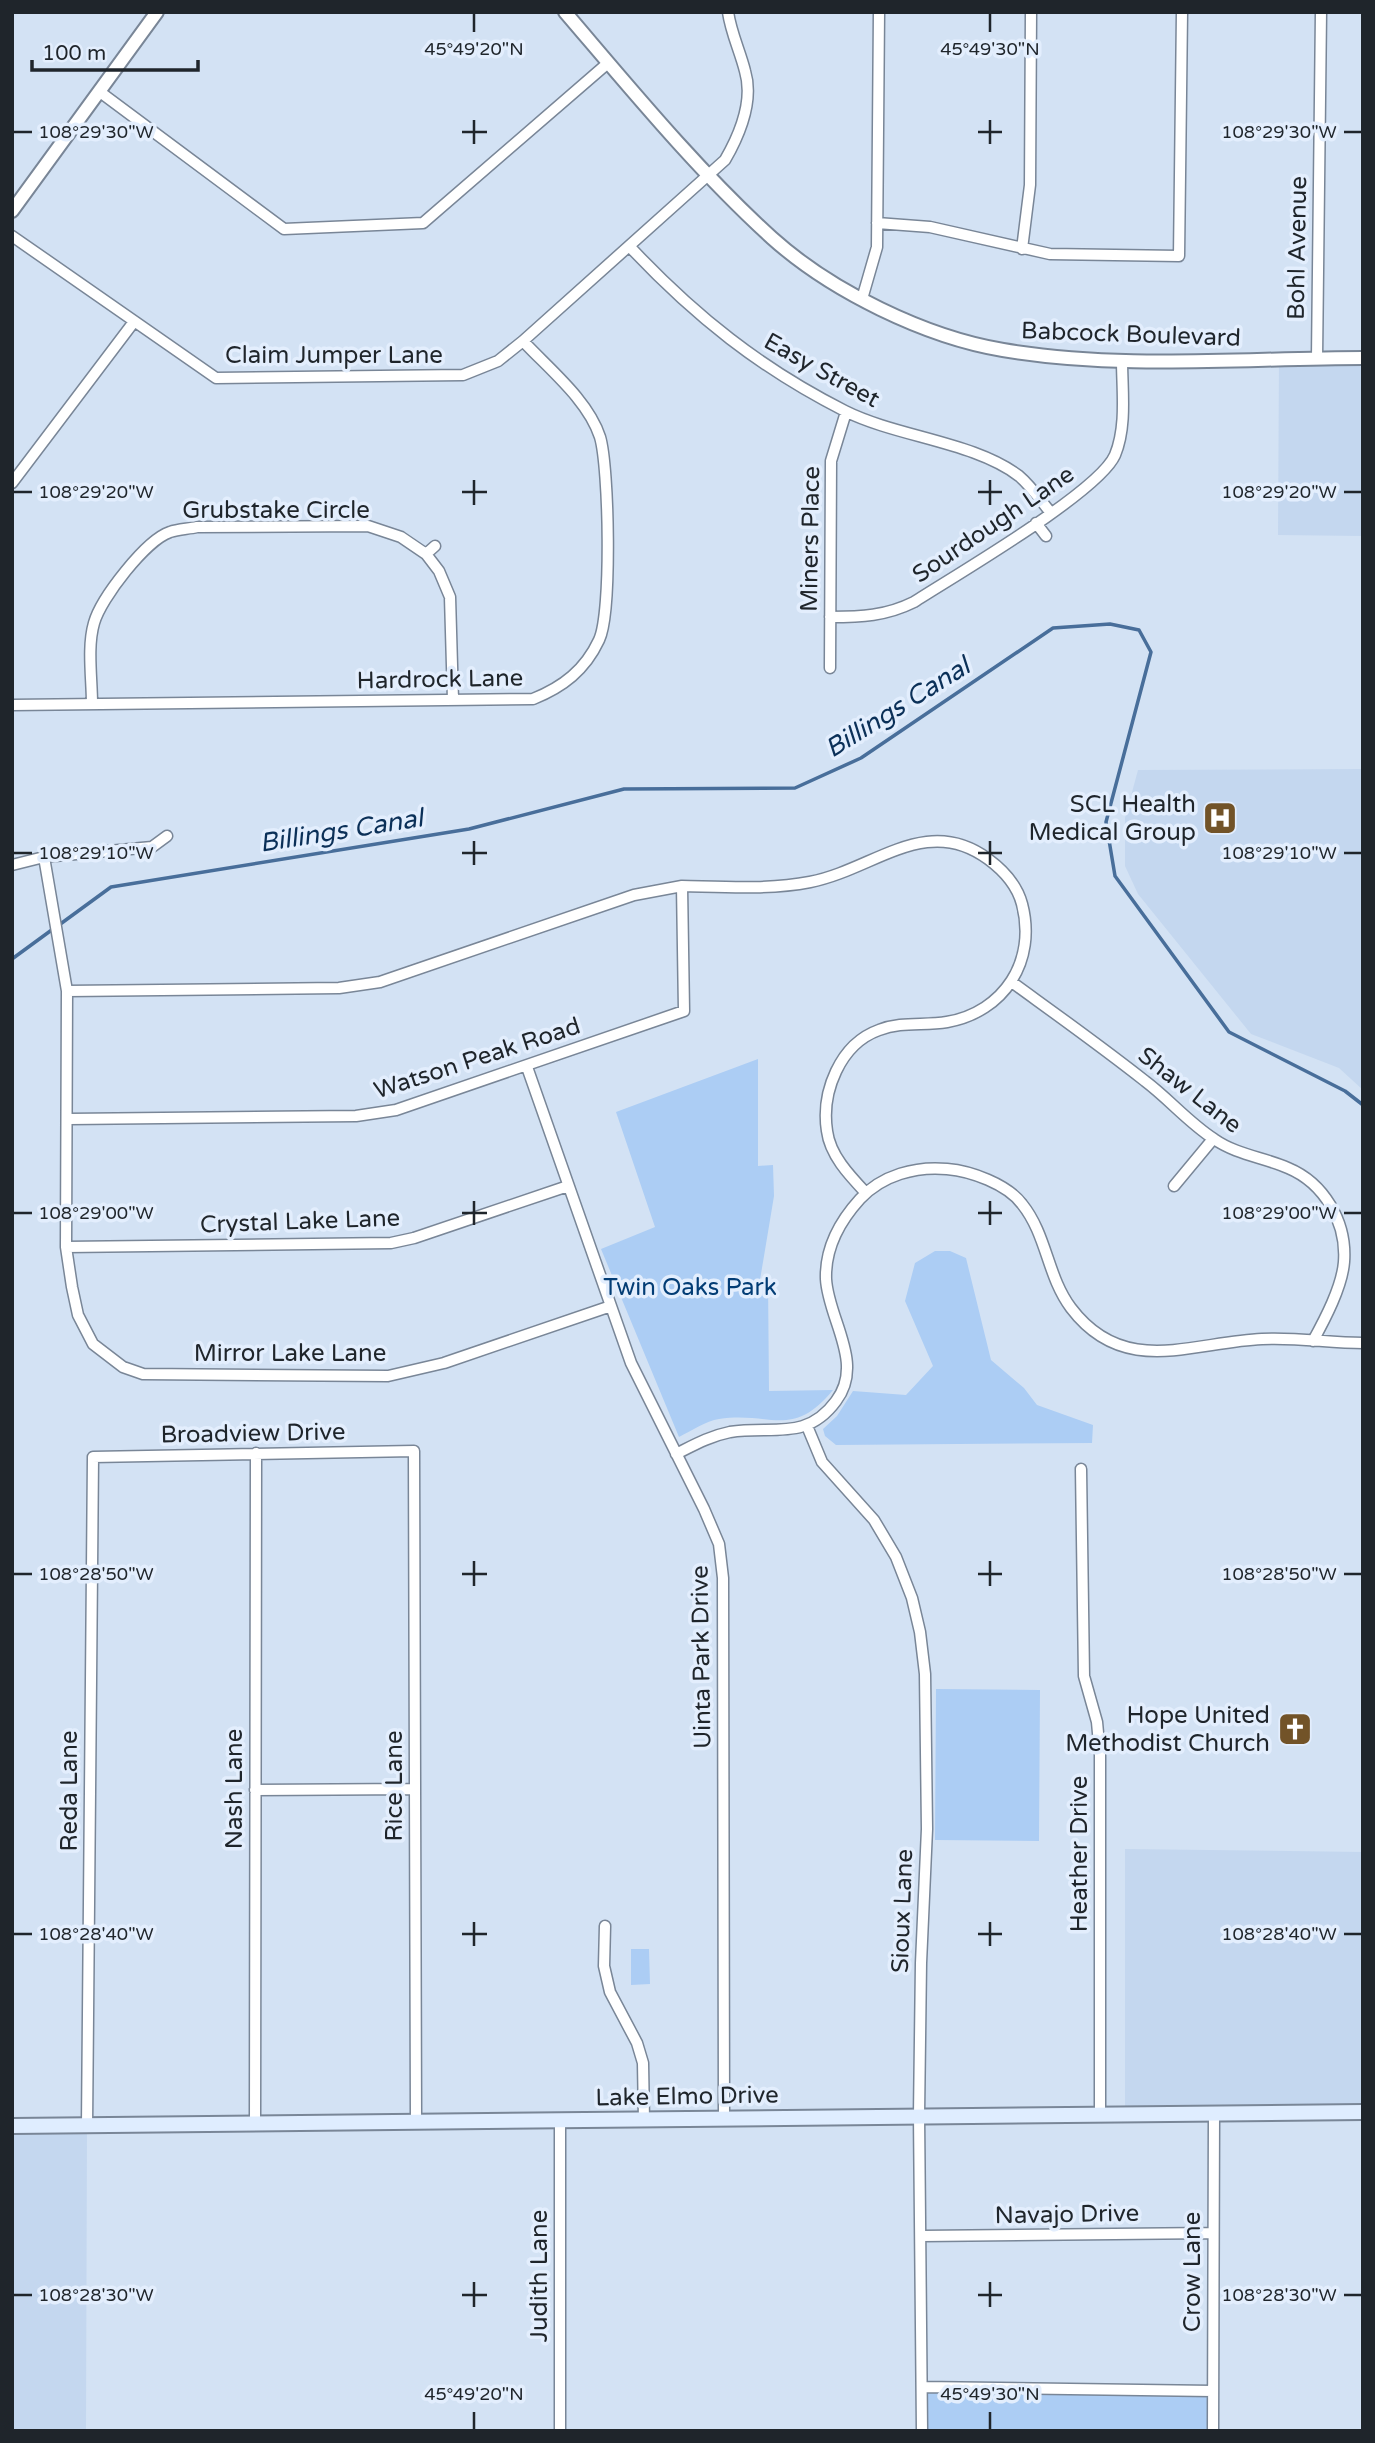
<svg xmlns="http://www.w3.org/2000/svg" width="1375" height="2443" font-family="'Varela Round',sans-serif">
<rect width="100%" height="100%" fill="#d3e2f4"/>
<path fill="#c4d7ef" d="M1279 358H1363V536L1278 535Z
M1363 769V1090L1339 1068 1251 1034 1138 894 1125 866V818L1138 770Z
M1125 1849 1363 1852V2112L1125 2115Z
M12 2126H87L86 2431H12Z"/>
<path fill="#accdf4" d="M758 1059V1166L773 1165 774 1196 760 1280H768L769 1391 833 1390C792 1440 771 1411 719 1419 706 1421 691 1431 679 1437L601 1249 655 1227 616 1112Z
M935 1251H950L966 1258 991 1360 1024 1388 1037 1405 1093 1425 1092 1443 836 1445 825 1436 823 1429 837 1416 853 1391 906 1395 933 1366 905 1301 915 1263Z
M936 1689 1040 1690 1039 1841 935 1840Z
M631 1949H649L650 1984 631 1985Z
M922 2392 1208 2395V2431H923Z"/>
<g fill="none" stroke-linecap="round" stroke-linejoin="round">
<path stroke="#486e9a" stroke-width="3.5" d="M59 925 111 887 469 829 624 789 795 788 861 758 1053 628 1110 624 1139 630 1151 652 1106 822 1115 876 1229 1032 1345 1091 1363 1105
M12 959 53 929"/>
<g stroke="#798697" stroke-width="13">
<path id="minor" d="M100 92 284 229 423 223 608 63
M877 223 930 227 1050 254 1179 256 1182 12
M12 236 216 378 463 375 498 361 523 341 725 160C740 134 754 101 745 71 740 51 731 33 728 12
M630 247C695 316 760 368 845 411 897 437 975 442 1019 476 1031 486 1041 501 1051 513
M1022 249 1030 185 1031 12
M862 299 877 247 879 12
M1317 358 1321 12
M12 483 133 323
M1036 523 1046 536
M426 554 435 546
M830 617C861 617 886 616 914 602 954 576 1099 492 1115 455 1127 426 1122 390 1122 360
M830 668 831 461 846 412
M92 704C92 679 87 647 94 623 101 598 146 540 170 532 178 529 188 529 197 527L368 526 401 537 426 554 439 571 450 597 453 700
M12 705 533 699C563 687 585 670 599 640 612 613 609 467 600 437 588 400 549 369 523 341
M44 857 67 991 66 1247 72 1287 78 1315 93 1344 123 1367 143 1374 388 1376 444 1363 611 1306
M12 865 44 857 152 847 167 836
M1013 983C1057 1015 1102 1047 1145 1081 1169 1099 1189 1123 1214 1139 1237 1155 1263 1157 1288 1168 1324 1183 1347 1222 1344 1262 1342 1287 1325 1319 1313 1341
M67 991 339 988 380 982 634 895 682 886
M527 1067 631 1363 704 1509 719 1544 723 1578 724 2118
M69 1119 356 1116 396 1110 684 1011 682 886C725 887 768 890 810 882 873 870 926 813 988 859 1003 870 1017 885 1022 904 1037 961 1004 1012 947 1022 924 1026 902 1021 879 1030 840 1044 821 1092 827 1131 830 1155 849 1175 866 1193
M1174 1186 1213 1139
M66 1247 391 1243 414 1238 568 1186
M807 1426 822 1462 874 1520 896 1557 912 1598 920 1632 925 1674 927 1829 921 1963 919 2115 922 2431
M676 1454C694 1445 710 1436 730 1432 771 1425 806 1442 836 1401 865 1363 828 1319 826 1279 825 1248 840 1221 860 1199 882 1175 916 1166 947 1169 971 1171 1007 1184 1022 1204 1047 1235 1047 1276 1071 1308 1124 1378 1192 1342 1262 1339 1296 1337 1329 1343 1363 1343
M1081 1469 1084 1676 1097 1722 1100 1755V2116
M255 1790 415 1789
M605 1926 604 1966 610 1992 637 2043 643 2063 644 2120
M255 2125 256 1453
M87 2126 93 1457 414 1451 416 2121
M922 2236 1212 2233
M922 2387 1213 2391
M560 2431V2121
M1213 2431 1214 2113"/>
</g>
<g stroke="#798697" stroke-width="16">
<path id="tertiary" d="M565 12C630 88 698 171 772 238 831 291 925 337 1003 350 1121 370 1244 358 1363 358
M12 211 157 12"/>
</g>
<g stroke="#798697" stroke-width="18">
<path id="secondary" d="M12 2126 1363 2112"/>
</g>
<use href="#minor" stroke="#fff" stroke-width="10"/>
<use href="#tertiary" stroke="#fff" stroke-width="12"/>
<use href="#secondary" stroke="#dfedff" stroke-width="14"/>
</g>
<path fill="none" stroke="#1f252b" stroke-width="2.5" d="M474 14V32M990 14V32M474 120V144M990 120V144M14 132H32M462 132H487M978 132H1002M1344 132H1361M474 480V505M990 480V505M14 492H32M462 492H487M978 492H1002M1344 492H1361M474 841V865M990 841V865M14 853H32M462 853H487M978 853H1002M1344 853H1361M474 1201V1225M990 1201V1225M14 1213H32M462 1213H487M978 1213H1002M1344 1213H1361M474 1561V1586M990 1561V1586M14 1574H32M462 1574H487M978 1574H1002M1344 1574H1361M474 1922V1946M990 1922V1946M14 1934H32M462 1934H487M978 1934H1002M1344 1934H1361M474 2282V2307M990 2282V2307M14 2295H32M462 2295H487M978 2295H1002M1344 2295H1361M474 2412V2429M990 2412V2429"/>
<defs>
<g id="hospital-square" transform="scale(1.75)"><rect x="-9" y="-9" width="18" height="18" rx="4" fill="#725328" stroke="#e3eefd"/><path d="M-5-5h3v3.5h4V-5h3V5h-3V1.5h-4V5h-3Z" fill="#fff"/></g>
<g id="church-square" transform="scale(1.75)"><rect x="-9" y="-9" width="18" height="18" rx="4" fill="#725328" stroke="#e3eefd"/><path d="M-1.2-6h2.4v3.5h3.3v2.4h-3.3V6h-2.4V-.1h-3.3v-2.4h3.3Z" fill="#fff"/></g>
</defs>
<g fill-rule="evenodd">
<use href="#hospital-square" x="1220" y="818"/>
<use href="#church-square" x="1295" y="1729"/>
</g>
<g text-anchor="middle" stroke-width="7" stroke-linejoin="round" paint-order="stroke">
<g font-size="24" fill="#1f252b" stroke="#e3eefd">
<text transform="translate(1297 248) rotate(-89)" y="8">Bohl Avenue</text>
<text transform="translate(1131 334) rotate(2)" y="8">Babcock Boulevard</text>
<text x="334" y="363">Claim Jumper Lane</text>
<text transform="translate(822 370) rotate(29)" y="8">Easy Street</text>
<text x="276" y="518">Grubstake Circle</text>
<text transform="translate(993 524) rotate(-34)" y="8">Sourdough Lane</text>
<text transform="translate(810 539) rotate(-89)" y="8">Miners Place</text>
<text transform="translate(440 679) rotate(-1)" y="8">Hardrock Lane</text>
<text transform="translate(477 1058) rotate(-18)" y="8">Watson Peak Road</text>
<text transform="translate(1190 1090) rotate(38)" y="8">Shaw Lane</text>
<text transform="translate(300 1221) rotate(-2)" y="8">Crystal Lake Lane</text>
<text x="290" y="1361">Mirror Lake Lane</text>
<text transform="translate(253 1433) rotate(-1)" y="8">Broadview Drive</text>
<text transform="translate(701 1657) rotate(-91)" y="8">Uinta Park Drive</text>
<text transform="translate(394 1786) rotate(-90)" y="8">Rice Lane</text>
<text transform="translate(234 1789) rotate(-90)" y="8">Nash Lane</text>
<text transform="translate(69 1791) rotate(-90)" y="8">Reda Lane</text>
<text transform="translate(1079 1854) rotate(-90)" y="8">Heather Drive</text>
<text transform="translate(902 1911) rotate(-88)" y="8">Sioux Lane</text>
<text transform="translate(687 2096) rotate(-1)" y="8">Lake Elmo Drive</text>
<text transform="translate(1067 2214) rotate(-1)" y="8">Navajo Drive</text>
<text transform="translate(1192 2272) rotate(-90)" y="8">Crow Lane</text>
<text transform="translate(539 2276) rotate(-90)" y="8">Judith Lane</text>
</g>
<g font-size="24" fill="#1f252b" stroke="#e3eefd" text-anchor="end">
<text x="1196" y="812">SCL Health<tspan x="1196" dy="28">Medical Group</tspan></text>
<text x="1270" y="1723">Hope United<tspan x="1270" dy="28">Methodist Church</tspan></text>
</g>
<g font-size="24" fill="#033d75" stroke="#e3eefd">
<text x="690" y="1295">Twin Oaks Park</text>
</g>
<g font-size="26" font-style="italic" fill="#0b3058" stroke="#e3eefd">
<text transform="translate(897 707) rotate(-32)" y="9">Billings Canal</text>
<text transform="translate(341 830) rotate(-9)" y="9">Billings Canal</text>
</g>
</g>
<g font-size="18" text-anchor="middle" fill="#1f252b" stroke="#e3eefd" stroke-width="7" stroke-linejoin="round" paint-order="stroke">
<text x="474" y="55">45°49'20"N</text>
<text x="990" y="55">45°49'30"N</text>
<text x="1279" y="138">108°29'30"W</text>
<text x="96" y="138">108°29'30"W</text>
<text x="96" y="498">108°29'20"W</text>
<text x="1279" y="498">108°29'20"W</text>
<text x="96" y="859">108°29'10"W</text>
<text x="1279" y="859">108°29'10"W</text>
<text x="1279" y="1219">108°29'00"W</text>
<text x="96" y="1219">108°29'00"W</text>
<text x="1279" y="1580">108°28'50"W</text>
<text x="96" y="1580">108°28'50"W</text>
<text x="1279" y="1940">108°28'40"W</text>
<text x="96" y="1940">108°28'40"W</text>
<text x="1279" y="2301">108°28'30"W</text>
<text x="96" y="2301">108°28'30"W</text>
<text x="474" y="2400">45°49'20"N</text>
<text x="990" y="2400">45°49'30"N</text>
</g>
<rect width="1375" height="2443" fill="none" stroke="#1f252b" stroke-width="28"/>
<path d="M32 60v10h166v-10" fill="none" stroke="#1f252b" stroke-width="3.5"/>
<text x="42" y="60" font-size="21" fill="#1f252b" stroke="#e3eefd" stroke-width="5" paint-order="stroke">100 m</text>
</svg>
